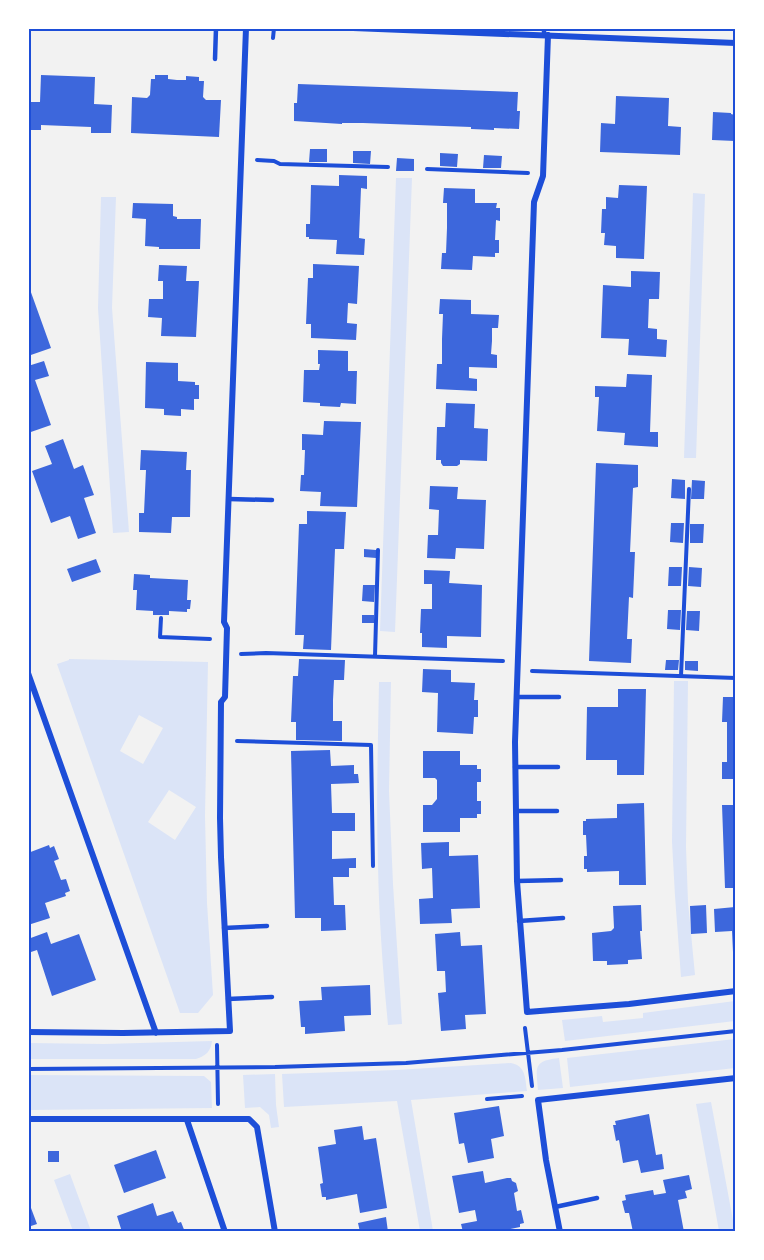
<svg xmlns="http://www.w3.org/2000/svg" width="764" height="1260" font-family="Jost,sans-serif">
<rect width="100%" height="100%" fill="#f2f2f2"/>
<path fill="#dbe4f7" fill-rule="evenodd" d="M396 178H412L395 632 380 631Z
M693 193 705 194 696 458H684Z
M101 197H116L112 308 129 532 113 533 98 308Z
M69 659 208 662 205 816 207 903 213 995 198 1013H180L57 664 69 660ZM139 715 163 728 143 764 120 751ZM169 790 196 807 175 840 148 822Z
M674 681H688L686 847 688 902 695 975 681 977 675 896 672 842Z
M379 682H391L389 791 393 884 402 1024 388 1025C383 972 379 919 378 865 376 804 378 743 379 682Z
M735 1001V1021L565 1041 562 1020 602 1016 603 1022 643 1018V1013Z
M735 1039V1068L570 1087 567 1058Z
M212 1041C211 1051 206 1056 196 1059H29V1043L104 1044Z
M559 1058 563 1088 538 1090C536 1067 533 1061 559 1058Z
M511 1063C526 1066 525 1078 527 1091L411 1100 433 1231H420L397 1101 284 1107 282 1074 396 1070Z
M275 1074 276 1105 279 1127 271 1128 269 1115 260 1107 245 1108 243 1075Z
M29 1075 204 1076 211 1082 212 1108 29 1110Z
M711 1102 735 1231H719L696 1104Z
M70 1174 91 1231H73L54 1180Z"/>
<path fill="#3d67dc" d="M41 75 95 77 94 104 112 105 111 133H91V127L41 125V130H28V102H40Z
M155 75H168V79L177 80H186V76L199 77V81H204L203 97 206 100H221L219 137 131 133 132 97 147 98 150 95 151 79H155Z
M298 84 518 92 517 111H520L519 129 494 128V130L471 129V127L363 123H342V124L294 121V103H297Z
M616 96 669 98 668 126 681 127 680 155 600 152 601 123 615 124Z
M713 112 731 113V114L735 115V141L712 140Z
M310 149H327V162H309Z
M353 151H371L370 164 353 163Z
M440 153 458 154 457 167 440 166Z
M484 155 502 156 501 168H483Z
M397 158 414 159V171H396Z
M339 175 367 176V189L361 188 359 238 365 239 364 255 336 254 337 240 309 239V237H306V224H310L311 185 339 186Z
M619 185 647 186 644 259 616 258V246L604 245 605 233H601L602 209H606V197L618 198Z
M444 188 475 189V203H497L496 208H500V221L496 220 495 240H499V253H495V257L473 256 472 270 441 269 442 253H446L447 228V203H443Z
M133 203 173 204V216L177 217V219H201L200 249H159V247L145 246 146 219 132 218Z
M313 264 359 266 357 304 348 303 347 323 357 324 356 340 311 338V324H306L308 278H313Z
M159 265 187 266 186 281H199L196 337 161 336 162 318 148 317 149 299H163V281H158Z
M631 271 660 272 659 299H649L648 328 657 329V339L667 340 666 357 628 355 629 339 601 338 603 285 631 287Z
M28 284 51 348 28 356Z
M440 299 471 300V314L499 315 498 328H492V341L491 354 497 355V368L469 367V378L477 379V391L436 389 437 364H442V339L443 314H439Z
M318 350 348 351V371H357L356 404 341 403 340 407 320 406V403L303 402 304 370H319L320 364H318Z
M44 361 49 376 35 380 51 425 28 433V366Z
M146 362 178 363V381L195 382V385H199V399H194V410L181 409V416L164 415V409L145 408Z
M627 374 652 375 650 432H658V447L624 445 625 433 597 431 599 397H595V386L626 387Z
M446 403 475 404 474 428 488 429 487 461 460 460V464L457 466H443L441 463V460H436L437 427H445Z
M324 421 361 422 357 507 320 506 321 492 300 491 301 475H304L305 450H302V434L323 435Z
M63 439 74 469 83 465 94 495 84 498 96 533 78 539 70 516 51 523 32 471 52 464 45 446Z
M141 450 187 452 186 470H191L190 517H172L171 533 139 532V513H144L146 470H140Z
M596 463 638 465V487L633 488 630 552H635L633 598 629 597 627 639H632L631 663 589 661Z
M672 479 685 480V499L671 498Z
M692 480 705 481 704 499H691Z
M430 486 458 487 457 499 486 500 484 549 456 548 455 559 427 558 428 535H438L439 510 429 509Z
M307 511 346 512 344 549H335L331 650 303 649 304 635H295L299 524H307Z
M671 523H684L683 543 670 542Z
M690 524H704L703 543H690Z
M364 549 376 550V558L364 557Z
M96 559 101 572 72 582 67 569Z
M669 567H682L681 586H668Z
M689 567 702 568 701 587 688 586Z
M424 570 450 571 449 583 482 585 481 637 447 636V648L422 647V633H420L421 609H432V584H424Z
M134 574 150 575V578L188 580 187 600H191L190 609H187V612L169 611V615H153V611L136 610 137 590H133Z
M363 585H375L374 602 362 601Z
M668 610H681L680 630 667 629Z
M687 611H700L699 631 686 630Z
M362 615H374V623H362Z
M299 659 345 660 344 680H334L333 700V721H342V741L296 740V722H291L293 676H298Z
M666 660H679L678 670H665Z
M685 661H698V671L685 670Z
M423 669 451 670V682L475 683 474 700H478V717H474L473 734 437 732 438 693 422 692Z
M618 689H646L644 775H617V760H586L587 707H618Z
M723 697H735V779H722V762H727V722H722Z
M330 750 331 766 354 765V774H358L359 783 331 784 332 813H355V831H332V859L356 858V868H349V877H333L334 905H345L346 930 321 931V918H295L291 751Z
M423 751H460V765H477V769H481V782H477V801H481V814H477V818H460V832H423V805H432L437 799V780L435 778H423Z
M644 803 646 885H619V871L587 872V869H584V856H587L586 835H583V821H586V819L617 818V804Z
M722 805H735V888H725Z
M449 842V856L478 855 480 908 451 909 452 923 420 924 419 899 433 898 432 868 422 869 421 843Z
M49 845 50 848 54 846 59 859 54 861 61 880 66 879 70 891 65 893 66 896 45 903 50 918 28 925V853Z
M641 905 642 931H640L642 959 628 960V964L607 965V961H593L592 933 611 931 614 928 613 906Z
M706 905 707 933 691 934 690 906Z
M735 907V952H733L732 931 715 932 714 909Z
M47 932 51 944 79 934 96 980 52 996 37 950 28 953V939Z
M460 932 461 946 482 945 486 1014 465 1015 466 1029 441 1031 438 993 446 992 445 971H437L435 934Z
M370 985 371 1015 344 1016 345 1031 305 1034V1027H301L299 1001 322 1000 321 987Z
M499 1106 504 1136 491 1139 494 1158 468 1163 464 1143 459 1144 454 1113Z
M649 1114 656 1155 662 1154 664 1169 641 1173 638 1160 623 1163 619 1140 616 1141 613 1125H616L615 1121Z
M362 1126 364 1140 376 1138 387 1208 360 1213 357 1194 326 1200V1197H322L320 1184 323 1183 318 1147 336 1144 334 1130Z
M156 1150 166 1178 124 1193 114 1165Z
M48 1151H59V1162H48Z
M483 1171 485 1183 507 1178H511L512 1181 516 1183 518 1191 514 1193 517 1211 521 1210 524 1223 520 1224V1227L495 1232H463L461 1224 477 1221 475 1210 459 1213 452 1176Z
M689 1175 692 1189 685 1191 687 1198 678 1200 684 1232H633L629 1213H625L622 1201 626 1200 625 1195 653 1190 654 1195 666 1193 663 1180Z
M28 1200 37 1224 28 1227Z
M153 1203 157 1216 173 1211 178 1223 181 1222 185 1232H122L117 1216Z
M386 1217 388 1232H360L358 1223Z"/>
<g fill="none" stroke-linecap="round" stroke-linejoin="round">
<path stroke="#1d4ed8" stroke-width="4" d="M273 38 274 28
M257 160 274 161 280 164 388 167
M427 169 528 173
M161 618 160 637 210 639
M241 654 266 653 503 661
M375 656 378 550
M532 671 736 678
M681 676 689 489
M237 741 371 745 373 866
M525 1028 532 1086
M217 1045 218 1104
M28 1069 275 1067 406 1063 562 1050 736 1031
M487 1099 522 1096"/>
<path stroke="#1d4ed8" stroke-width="4.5" d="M544 35V28
M215 59 216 28
M229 499 272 500
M517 697H559
M515 767H558
M516 811H557
M517 881 561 880
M519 921 563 918
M224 928 267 926
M228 999 272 997
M555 1207 597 1198"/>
<path stroke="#1d4ed8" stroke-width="6" d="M353 28 736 43
M548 35 543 176 534 202 515 742 517 881 527 1012 629 1004 736 991
M28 673 156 1033
M28 1032 123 1033 230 1031 221 857 220 818 221 702 225 697 227 628 224 622 246 28
M28 1119H249L257 1127 275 1232
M187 1120 225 1232
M560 1232 546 1160 538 1100 736 1078"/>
</g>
<rect width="764" height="1260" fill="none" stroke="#ffffff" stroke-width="60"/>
<rect x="30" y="30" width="704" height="1200" fill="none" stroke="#1d4ed8" stroke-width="2"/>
</svg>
